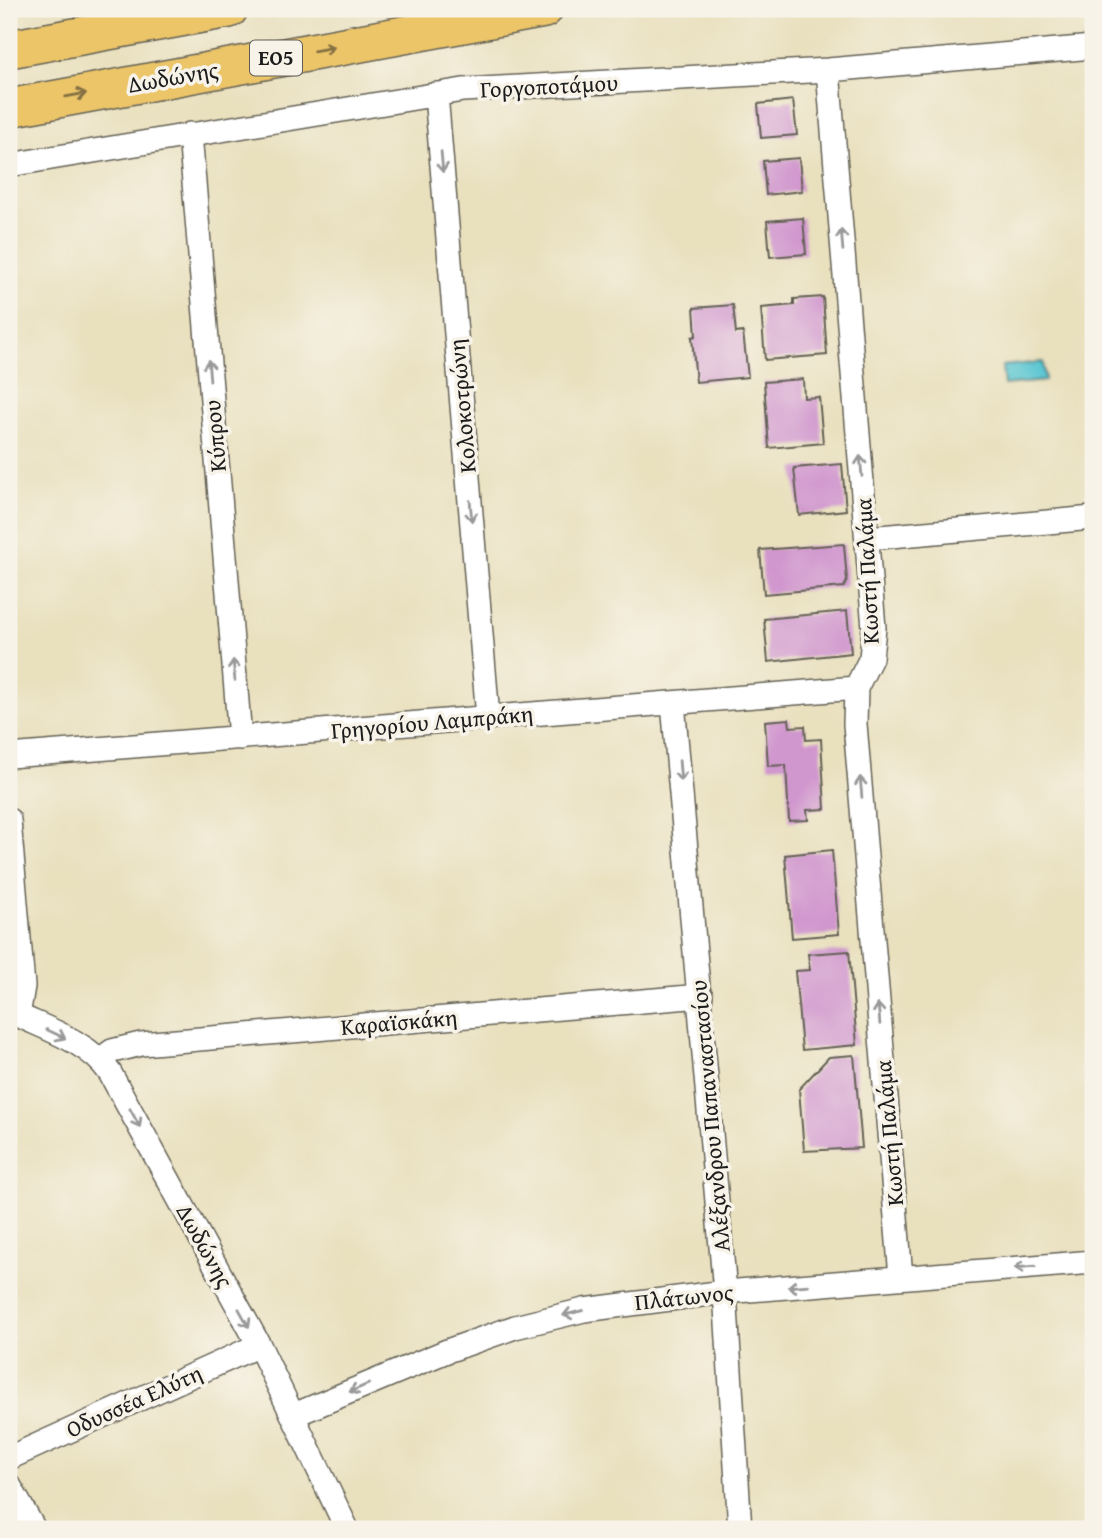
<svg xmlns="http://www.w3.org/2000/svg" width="1102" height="1538" font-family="'Gentium Book Plus',serif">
<rect width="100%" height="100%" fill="#f7f3e8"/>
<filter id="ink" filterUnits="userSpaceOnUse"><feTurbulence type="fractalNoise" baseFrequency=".0143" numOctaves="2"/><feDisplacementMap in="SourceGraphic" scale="14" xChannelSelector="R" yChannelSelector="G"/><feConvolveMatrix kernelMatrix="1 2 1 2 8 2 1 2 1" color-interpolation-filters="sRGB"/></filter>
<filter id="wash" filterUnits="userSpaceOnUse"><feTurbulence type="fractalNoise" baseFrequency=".00686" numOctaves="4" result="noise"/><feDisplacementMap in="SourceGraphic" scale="28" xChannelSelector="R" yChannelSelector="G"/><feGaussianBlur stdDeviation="1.57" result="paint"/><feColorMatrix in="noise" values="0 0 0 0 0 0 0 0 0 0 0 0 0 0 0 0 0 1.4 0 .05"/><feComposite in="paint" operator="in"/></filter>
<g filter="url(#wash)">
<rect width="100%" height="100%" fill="#e9e0be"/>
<path fill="#5ac6d2" stroke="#3b7177" stroke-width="2" d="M1043 362 1045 381 1004 385 1002 366Z"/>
<g id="blocks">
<path fill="#d096ce" d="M793 100 797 135 761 138 758 104Z
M799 158 802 191 766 195 763 161Z
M803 218 806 254 770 257 767 221Z
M823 297 827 355 765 360 761 308 794 305V299Z
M733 305 736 333 743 332 748 377 696 382 692 337 696 336 694 308Z
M803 379 804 398 819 397 823 443 769 448 764 382Z
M842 464 846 510 799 515 794 468Z
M844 544 847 581 844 587 764 594 760 550Z
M847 611 851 653 768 662 764 619Z
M789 719 790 727 805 726 806 740 821 739 825 809 807 810 808 820 789 821 786 765 768 766 765 721Z
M832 850 839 934 792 938 785 855Z
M849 951 857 1045 802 1050 795 971 810 970 808 954Z
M854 1055 862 1148 804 1151 799 1089 829 1057Z"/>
</g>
</g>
<g filter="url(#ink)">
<use href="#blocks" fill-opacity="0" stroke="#646155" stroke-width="2"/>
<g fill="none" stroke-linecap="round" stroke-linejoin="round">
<g stroke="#646155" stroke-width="26">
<path id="street" d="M828 70 874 628 871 658 856 688 855 724 901 1277
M436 94 488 718
M190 134 240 738
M9 165 463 90 828 70 1093 47
M868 538 1093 518
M673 703 725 1292 740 1529
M9 756 856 688
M9 820 23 986 18 1016
M9 1011C43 1028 89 1041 110 1073L259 1345 347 1529
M101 1059 112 1051 141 1044 701 996
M294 1415 447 1351 515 1327 584 1310 725 1292 1093 1262
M9 1458 259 1345
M9 1485 34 1529"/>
</g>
<g stroke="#646155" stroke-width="40">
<path id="primary" d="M9 49 229 9
M9 108 544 9"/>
</g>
<use href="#street" stroke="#fff" stroke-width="23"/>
<use href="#primary" stroke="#ecc569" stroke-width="37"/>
</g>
<defs><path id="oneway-shaft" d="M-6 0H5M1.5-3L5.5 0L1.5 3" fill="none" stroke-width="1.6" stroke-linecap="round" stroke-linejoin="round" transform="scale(1.75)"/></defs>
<g stroke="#847042">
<use href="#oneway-shaft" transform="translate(324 49) rotate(-10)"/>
<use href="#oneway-shaft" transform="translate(76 95) rotate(-10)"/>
</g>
<g stroke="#999">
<use href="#oneway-shaft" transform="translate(442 162) rotate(85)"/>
<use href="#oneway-shaft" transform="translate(842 240) rotate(-95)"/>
<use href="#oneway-shaft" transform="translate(209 370) rotate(-95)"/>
<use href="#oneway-shaft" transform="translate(861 466) rotate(-95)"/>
<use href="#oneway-shaft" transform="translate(471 511) rotate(85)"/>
<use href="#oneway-shaft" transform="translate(234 670) rotate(-95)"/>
<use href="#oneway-shaft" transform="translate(680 771) rotate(85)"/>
<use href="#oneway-shaft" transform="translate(861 787) rotate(-95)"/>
<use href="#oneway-shaft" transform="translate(879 1014) rotate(-95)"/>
<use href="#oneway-shaft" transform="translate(56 1034) rotate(26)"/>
<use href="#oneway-shaft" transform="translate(135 1118) rotate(61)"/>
<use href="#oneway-shaft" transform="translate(1025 1267) rotate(175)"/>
<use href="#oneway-shaft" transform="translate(798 1286) rotate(175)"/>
<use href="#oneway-shaft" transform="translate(573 1313) rotate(166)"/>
<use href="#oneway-shaft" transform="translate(244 1318) rotate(61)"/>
<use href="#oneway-shaft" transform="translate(359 1388) rotate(157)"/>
</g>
</g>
<g text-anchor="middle" stroke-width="7" stroke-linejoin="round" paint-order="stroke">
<rect fill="#f7f3e8" stroke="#5e5c59" stroke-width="2" x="250" y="40.5" width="52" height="35" rx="5"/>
<g font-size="21" font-weight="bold" fill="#1c1c1c">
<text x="276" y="65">ΕΟ5</text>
</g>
<g font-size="23" fill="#1c1c1c" stroke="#f7f3e8">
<text transform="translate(173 77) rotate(-10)" y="8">Δωδώνης</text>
<text transform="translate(549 86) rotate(-3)" y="8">Γοργοποτάμου</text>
<text transform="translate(462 406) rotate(-95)" y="8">Κολοκοτρώνη</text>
<text transform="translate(215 436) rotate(-95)" y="8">Κύπρου</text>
<text transform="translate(867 571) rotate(-93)" y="8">Κωστή Παλάμα</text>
<text transform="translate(432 722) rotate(-5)" y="8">Γρηγορίου Λαμπράκη</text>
<text transform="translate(399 1022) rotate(-5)" y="8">Καραϊσκάκη</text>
<text transform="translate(710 1116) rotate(-95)" y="8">Αλέξανδρου Παπαναστασίου</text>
<text transform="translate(889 1133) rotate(-95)" y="8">Κωστή Παλάμα</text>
<text transform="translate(205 1246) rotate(61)" y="8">Δωδώνης</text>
<text transform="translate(684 1297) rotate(-6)" y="8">Πλάτωνος</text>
<text transform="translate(134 1401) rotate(-24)" y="8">Οδυσσέα Ελύτη</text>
</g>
</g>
<rect width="1102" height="1538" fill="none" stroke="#f7f3e8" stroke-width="35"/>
</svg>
